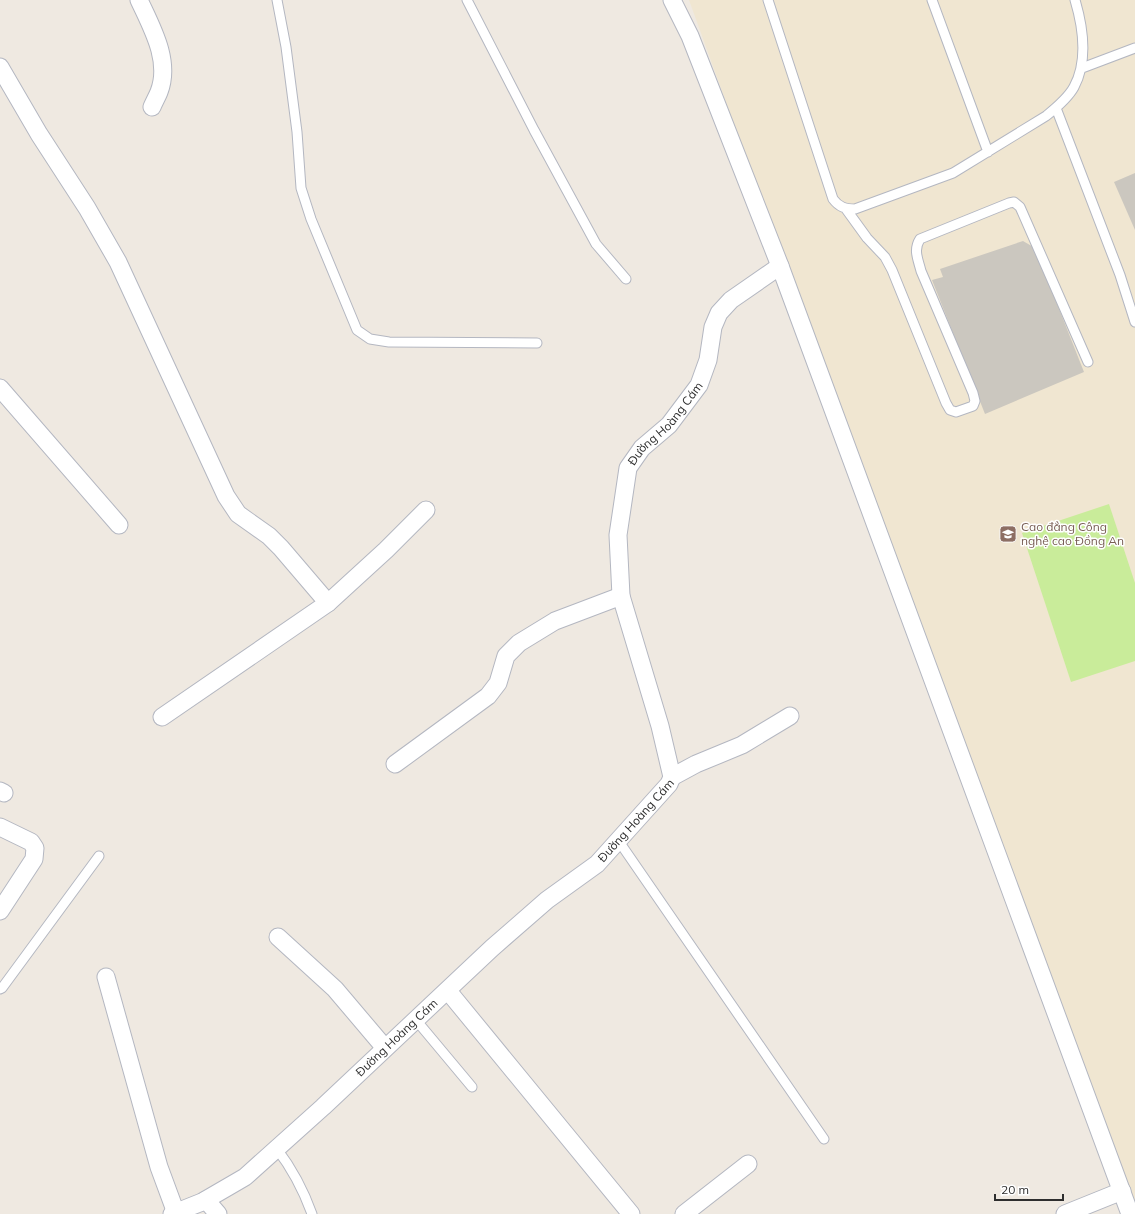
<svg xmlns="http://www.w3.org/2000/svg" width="1135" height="1214" font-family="Mulish,sans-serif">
<rect width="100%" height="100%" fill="#efe9e1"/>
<path fill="#f0e6d1" d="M689 0H1135V1214L1075 1068Z"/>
<path fill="#c9ec9a" d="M1109 504 1135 583V661L1071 682 1022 533Z"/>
<path fill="#cbc7bf" d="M1135 173V230L1114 182Z
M1023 241 1035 248 1084 372 985 414 932 280 943 277 940 269Z"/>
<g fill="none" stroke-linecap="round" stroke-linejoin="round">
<g stroke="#b4b7c1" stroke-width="11">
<path id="service" d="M277 0 286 47 297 132 301 188 311 219 357 330 370 339 389 342 537 343
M467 0 534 130 596 244 626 279
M768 0 833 199C839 207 845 209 855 209L953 173 1046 116C1056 108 1068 98 1074 87 1088 61 1083 27 1075 0
M932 0 988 152
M1082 68 1135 48
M1056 108 1120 275 1135 322
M846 209 867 238 885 257 892 270 946 403 950 410 956 412 973 406 975 401 973 393 921 271C918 259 913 250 920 239L1009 203 1014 202 1020 207 1088 362
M618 840 824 1139
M0 989 2 988 99 856
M416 1020 472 1087
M277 1149C293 1170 303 1189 312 1214"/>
</g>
<g stroke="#b4b7c1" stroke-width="19">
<g id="minor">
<path d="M139 0C152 28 171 61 159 92 157 97 154 102 152 107"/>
<path d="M672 0 690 36 780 266 1130 1214"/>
<path d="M0 67 39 134 87 208 118 262 226 496 238 514 269 536 281 548 328 603 162 717"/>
<path d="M0 388 119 525"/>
<path d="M328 603 386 550 426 510"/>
<path d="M395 764 488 696 498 683 506 656 519 643 555 621 621 596"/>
<path d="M672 777 696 764 742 745 790 716"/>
<path d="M0 791 4 793"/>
<path d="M0 827 31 842 35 848 34 859 0 911"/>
<path d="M278 937 335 989 385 1048"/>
<path d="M106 977 159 1167 176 1213"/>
<path d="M448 991 631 1214"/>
<path d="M206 1200 218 1214"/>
<path id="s1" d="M172 1214 202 1202 245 1177 323 1107 492 948 547 900 597 864 669 784 672 777 660 726 621 596 618 535 628 468 642 448 669 425 699 385 708 360 713 327 719 313 731 300 780 266"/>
<path d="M684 1214 748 1164"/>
<path d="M1065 1214 1122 1191"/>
</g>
</g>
<use href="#service" stroke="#fff" stroke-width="9"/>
<use href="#minor" stroke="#fff" stroke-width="17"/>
</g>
<defs>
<g id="university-square" transform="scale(0.9)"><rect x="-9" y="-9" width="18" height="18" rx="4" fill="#8d6e63" stroke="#fff"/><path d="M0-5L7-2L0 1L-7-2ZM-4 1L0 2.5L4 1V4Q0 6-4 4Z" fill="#fff"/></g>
</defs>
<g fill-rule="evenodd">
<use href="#university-square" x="1008" y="534"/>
</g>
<g text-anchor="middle" stroke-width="3" stroke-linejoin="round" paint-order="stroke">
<g font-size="12" fill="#2e2e2e" stroke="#fff">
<text dy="4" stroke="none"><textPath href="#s1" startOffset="1044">Đường Hoàng Cám</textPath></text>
<text dy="4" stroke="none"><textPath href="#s1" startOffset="612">Đường Hoàng Cám</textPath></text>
<text dy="4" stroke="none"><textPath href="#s1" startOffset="288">Đường Hoàng Cám</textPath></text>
</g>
<g font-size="12" fill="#785e54" stroke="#fff" text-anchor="start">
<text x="1021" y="531">Cao đẳng Công<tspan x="1021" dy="14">nghệ cao Đồng An</tspan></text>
</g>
</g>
<path d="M995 1194v6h68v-6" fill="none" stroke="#2e2e2e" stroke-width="2"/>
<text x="1001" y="1194" font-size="12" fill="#2e2e2e" stroke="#ffffff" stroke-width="3" paint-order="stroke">20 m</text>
</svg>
